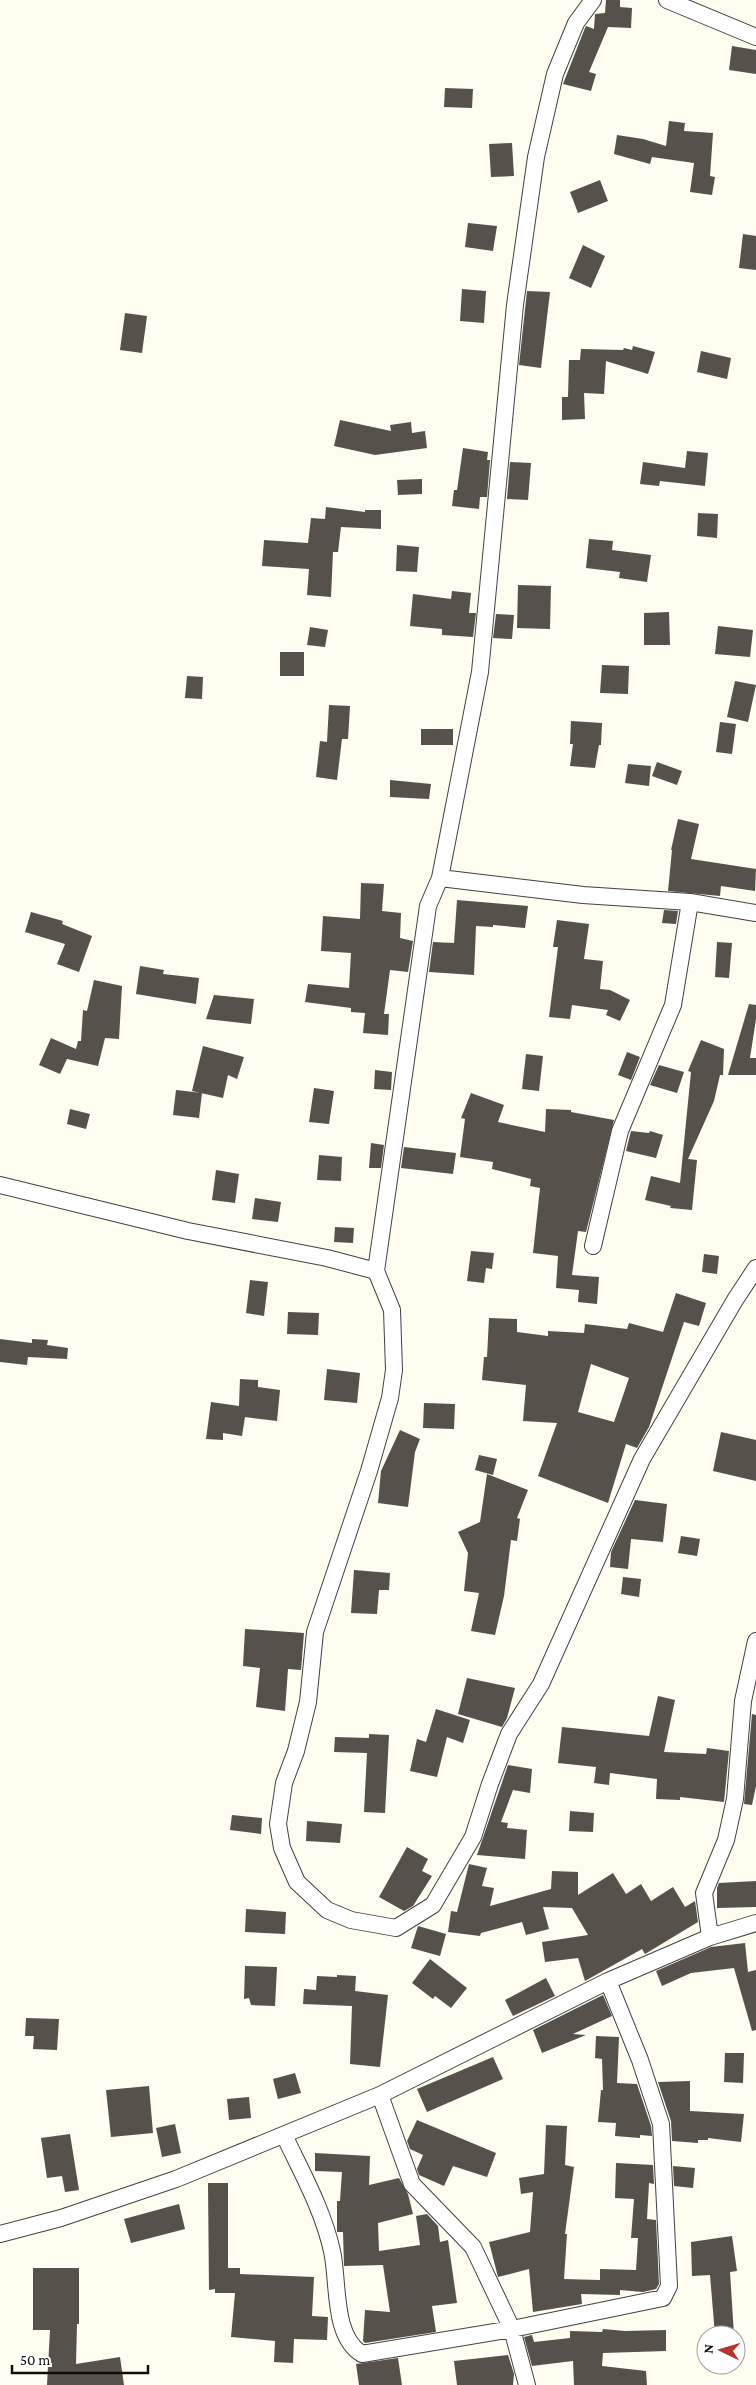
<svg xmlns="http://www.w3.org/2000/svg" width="756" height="2385" font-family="'Crimson Pro',serif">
<rect width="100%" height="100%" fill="#fefdf0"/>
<path fill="#56514b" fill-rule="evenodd" d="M606 0H620V7L632 8 631 28 608 27 589 72 596 74 591 91 563 84 585 28 586 26 594 29 595 14 605 13Z
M732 46 756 50V74L729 70Z
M445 88 473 89 472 108 444 107Z
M669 121 685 123 684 131 713 133 710 176 715 177 712 195 690 192 694 163 652 157 650 164 614 154 617 135 643 139 666 146Z
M512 143 514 176 491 177 489 144Z
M600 180 608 201 578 213 570 192Z
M468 223 497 226 493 251 465 247Z
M743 234 756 236V270L739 268Z
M583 245 605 256 591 288 569 278Z
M462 289 486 291 484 323 460 321Z
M527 291 550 292 541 368 519 365Z
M125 313 147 316 142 353 120 350Z
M633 346 655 352 648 374 606 361 604 394 584 393 585 419 562 420V397H568L569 360H580L581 349 623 350 624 348 632 350Z
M701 351 731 358 727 379 697 372Z
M340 420 391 431 390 425 411 422 412 433 425 431 427 448 375 455 334 446Z
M463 448 488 452 487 460H490L487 497H480L479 509 452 506 454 490H457Z
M687 451 708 453 705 486 660 481 659 486 640 484 643 462 685 468Z
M510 462 531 463 528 500 507 499Z
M422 479V494L398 495 397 480Z
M326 507 365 512V510H381V529L341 527 338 552H333L331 597 307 595 309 569 262 566 264 540 308 543 311 518 325 519Z
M698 513 718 514 717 538 697 536Z
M589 539 613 541 612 550 651 555 647 582 619 578 620 572 586 568Z
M397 545 419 547 417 572 396 571Z
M518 585 551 586 550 629 517 628Z
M452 591 471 593 469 613H476L473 637 442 635V629L410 626 413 594 451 599Z
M669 612 670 645H644V613Z
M496 614 514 615 512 639 493 638Z
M718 626 753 630 750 657 715 654Z
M310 627 328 630 325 647 307 645Z
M280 652H304V676H280Z
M602 665 629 666 628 694 600 693Z
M187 676 203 677 202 699 185 698Z
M735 681 756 685 748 722 727 717Z
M329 705 350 706 348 739H342L337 780 316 777 320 741 327 742Z
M571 721 602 723 601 745H599L595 768 570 766 573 744H570Z
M720 722 736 724 732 754 716 752Z
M421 729H453V745H421Z
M657 762 682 771 677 785 652 776Z
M628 764 651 766 649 786 625 783Z
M390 780 431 784 429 799 390 797Z
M678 819 699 824 691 859 756 869 755 891 721 886 720 896 668 891 672 850H671Z
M361 883 384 884 382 911 401 913 400 938 413 941 408 972 390 970 384 1014H389L388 1035 363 1033 365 1013 351 1012V1008L305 1002 308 984 349 988 351 953 321 951 323 916 360 919Z
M457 900 528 906 525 928 493 925V927L476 926 474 975 429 972 433 942 454 943Z
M664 910 678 911 676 924 662 923Z
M31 912 63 921 62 924 92 936 79 972 57 964 65 944 25 932Z
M557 920 589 924 584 959 603 961 600 989 610 990 630 1000 620 1021 606 1015 608 1010 572 1005 570 1019 549 1017 558 947H553Z
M717 942 732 943 729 978 715 977Z
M140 966 164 970 163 974 199 978 196 1004 136 994Z
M94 980 122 986 119 1039 105 1038 98 1066 67 1059 60 1074 39 1065 51 1038 76 1049 78 1041H81L83 1010 87 1011Z
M214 995 254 999 251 1024 206 1019Z
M749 1004 756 1005V1019L750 1058H756V1075H728Z
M701 1040 724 1049 723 1075H720L714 1101 688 1159 697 1160 692 1210 670 1208 671 1206 645 1200 651 1176 680 1183 691 1072 688 1071Z
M203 1046 244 1057 237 1079 228 1075 223 1098 192 1091Z
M627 1052 640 1057 631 1080 618 1075Z
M526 1054 543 1056 539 1091 522 1089Z
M659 1065 684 1072 677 1093 650 1085Z
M375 1070 392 1072 391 1090 374 1089Z
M314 1088 334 1091 329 1124 309 1122Z
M176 1090 202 1093 199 1118 173 1115Z
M471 1093 504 1105 498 1122 545 1132 546 1109 571 1110V1112L614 1120 586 1232 578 1231 572 1275 599 1277 597 1304 578 1302 579 1290 556 1288 558 1256 533 1253 540 1188 530 1186 531 1179 492 1169 493 1162 460 1157 465 1119 461 1118Z
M70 1109 90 1114 86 1129 67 1124Z
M631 1131 649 1133 650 1131 663 1135 656 1158 626 1151Z
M371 1143 384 1145 381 1168H369Z
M404 1147 456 1153 453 1174 401 1168Z
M319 1155 342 1157 341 1181 317 1180Z
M216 1170 239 1174 235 1203 212 1200Z
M255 1198 281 1202 278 1222 252 1219Z
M335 1227 354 1228 353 1243 334 1242Z
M471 1251 494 1253 492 1269 486 1268 484 1283 467 1281Z
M704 1254 719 1256 717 1274 702 1272Z
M250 1280 268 1282 264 1316 246 1313Z
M676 1293 706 1303 699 1326 684 1322 649 1427 637 1448 626 1444 608 1503 538 1476 557 1423 523 1421 526 1385 482 1380 484 1357H487L489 1318 517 1319V1332L548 1336V1331L584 1333 585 1324 627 1329 629 1323 663 1332ZM591 1364 629 1378 614 1422 578 1412Z
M288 1312 319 1313 318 1335 287 1334Z
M0 1339 32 1343V1339L48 1340 47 1345 68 1348 67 1359 28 1357 27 1365 0 1362Z
M327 1369 360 1373 357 1403 324 1400Z
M240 1379 258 1380V1387L280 1390 277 1421 245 1417 242 1436 223 1433V1440L206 1439 211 1402 239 1406Z
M424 1403 455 1404 454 1429 423 1428Z
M400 1430 420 1439 415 1452 408 1507 378 1503 381 1471Z
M721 1432 756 1440V1481L713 1471Z
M479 1455 497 1459 493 1475 475 1470Z
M487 1474 528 1490 517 1518 520 1519 517 1541 511 1540 504 1596 495 1635 471 1631 479 1593 464 1591 468 1553 458 1532 480 1522Z
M635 1500 667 1504 663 1542 631 1539 628 1569 610 1567 611 1552Z
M681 1536 700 1539 697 1556 678 1553Z
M354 1570 390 1573 389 1590H379L377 1614 351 1613Z
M623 1577 641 1579 639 1597 621 1594Z
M245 1629 304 1633 301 1670 288 1669 285 1711 256 1707 260 1668 243 1666Z
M467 1678 515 1688 507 1718 502 1727 458 1714Z
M658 1696 675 1700 664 1752 706 1754 707 1748 729 1751 724 1802 680 1797V1800L656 1799 657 1779 610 1773 609 1785 594 1783 596 1767 558 1763 562 1727 649 1736Z
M436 1709 470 1720 463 1743 447 1737 437 1777 410 1771 417 1739 426 1742Z
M752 1714 756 1715V1786L752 1805 744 1804Z
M369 1734 389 1735 385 1813 364 1812 367 1753 334 1752 335 1737 369 1738Z
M508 1765 532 1769 530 1793 513 1790 501 1822 508 1823 507 1828 527 1830 525 1859 477 1855Z
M570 1811 594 1813 593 1832 569 1831Z
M232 1815 262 1818 261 1834 230 1830Z
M307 1821 342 1824 340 1843 306 1841Z
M407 1847 428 1859 422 1871 432 1876 413 1906 404 1911 379 1897Z
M469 1864 487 1868 482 1886 494 1888 490 1906 551 1889 552 1871 578 1872V1895L613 1873 626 1894 641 1884 651 1901 673 1887 685 1907 695 1901 698 1922 645 1954 642 1949 585 1981 578 1958 545 1962 542 1942 588 1935 572 1908 543 1907 549 1929 526 1935 522 1922 481 1933 480 1936 448 1932 451 1911 457 1912Z
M756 1881V1907L717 1908V1888L719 1883Z
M246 1909 286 1912 285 1934 245 1932Z
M418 1926 446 1934 440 1956 411 1948Z
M745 1943 748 1972 756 1970V2030L752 2031 734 1968 691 1973 662 1986 656 1971 711 1947Z
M430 1959 467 1988 451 2008 435 1996 433 1999 412 1983Z
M245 1966 277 1967 275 2006 251 2005 249 1998 244 1999Z
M337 1975 356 1976 355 1991 388 1995 380 2067 350 2064 352 2006 303 2004 304 1989 316 1990 317 1976 337 1977Z
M546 1978 555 1996 513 2016 505 2000Z
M603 1995 612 2016 573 2034 586 2035 542 2053 533 2030Z
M26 2018 59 2019 57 2050 33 2049 34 2036H25Z
M596 2036 619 2037 617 2083 637 2084 651 2126 652 2136 640 2135V2138L615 2136 616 2123 598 2122 601 2090H603L602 2059 595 2058Z
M725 2053H744L743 2083 724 2082Z
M493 2057 503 2079 427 2112 417 2089Z
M295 2073 301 2093 278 2099 273 2079Z
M690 2081V2111L744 2114 741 2142 708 2138V2140H698V2143L672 2141 671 2121 658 2082Z
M149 2086 153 2133 111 2137 106 2090Z
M249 2097 251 2118 229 2120 227 2099Z
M417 2120 496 2153 487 2177 453 2166 444 2186 419 2175 417 2169 423 2155 410 2149 407 2141Z
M175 2124 181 2153 162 2157 156 2128Z
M546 2125 567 2126 565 2165 574 2167 565 2234H567L564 2279 600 2280V2269L636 2270 638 2238H631L634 2199 615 2198 616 2163 653 2165 654 2184 649 2183 647 2219 656 2220 659 2284 656 2289 643 2292 620 2290V2295L581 2294 582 2304 533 2312 529 2269 498 2277 489 2242 530 2232 533 2192 521 2194 519 2178 544 2174Z
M70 2134 79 2190 65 2192 62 2176 47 2178 41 2138Z
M315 2153 370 2156 369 2185 399 2178 408 2194 413 2214 378 2223 379 2251 420 2245 416 2216 427 2214 438 2226 440 2242 448 2240 457 2303 432 2306 436 2332 365 2343 363 2341 365 2310 390 2312 383 2265 344 2266 343 2232H337V2201H340L342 2172 315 2171Z
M673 2166 695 2168 693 2188 674 2186Z
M208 2183H228V2268H240V2274L314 2277 312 2316 328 2317 327 2340 294 2339 293 2363 274 2362 275 2341 231 2337 235 2293H215V2289L209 2290Z
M179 2204 185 2229 131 2243 124 2219Z
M732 2236 737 2271 730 2272 734 2335H715L710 2275 692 2276 691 2242Z
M33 2268H79V2324H77L76 2364 120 2357 124 2385H47L50 2330H33Z
M603 2329 625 2331 666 2330V2351L603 2353 602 2366 646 2371 647 2385H574L573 2361 532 2366 524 2337 532 2335 534 2342 570 2338V2331L602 2332Z
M508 2355 514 2374 513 2385H457L454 2361Z
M398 2358 402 2385H359L356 2364Z"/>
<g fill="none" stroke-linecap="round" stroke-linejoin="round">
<g stroke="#414141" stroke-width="18">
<path id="minor" d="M667 0 756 37
M440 878 583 895 690 902 756 913
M0 1185 188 1231 327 1258 376 1271 392 1310 394 1370 390 1398 369 1471 315 1632 308 1702 296 1751 284 1783 278 1824 282 1848 297 1882 327 1910 351 1920 396 1928 433 1905 473 1837 490 1784 509 1734 541 1684 642 1459 735 1300 756 1268
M593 1246 620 1131 673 1005 690 902
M376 1271 428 906 440 878 480 672 515 305 536 157 555 74 576 23 593 0
M710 1937 704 1893 726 1840 735 1799 743 1701 756 1641
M380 2095 412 2184 473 2247 512 2329 527 2385
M284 2135C302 2173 323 2210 332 2251 339 2282 332 2336 362 2354L512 2329 663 2298 669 2286 661 2124 640 2060 608 1981
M0 2234 61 2218 176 2179 380 2095 608 1981 710 1937 756 1923"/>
</g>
<use href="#minor" stroke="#fff" stroke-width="16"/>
</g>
<g transform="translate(721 2350) rotate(275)"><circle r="24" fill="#ffffff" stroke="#9f9f9f"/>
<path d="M0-4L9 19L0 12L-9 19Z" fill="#b7342d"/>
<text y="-8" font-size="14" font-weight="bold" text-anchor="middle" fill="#0e0e0e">N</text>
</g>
<path d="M12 2365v8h136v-8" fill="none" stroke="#0e0e0e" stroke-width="2.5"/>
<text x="20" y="2365" font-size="15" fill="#0e0e0e" stroke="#ffffff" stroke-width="4" paint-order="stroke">50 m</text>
</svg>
